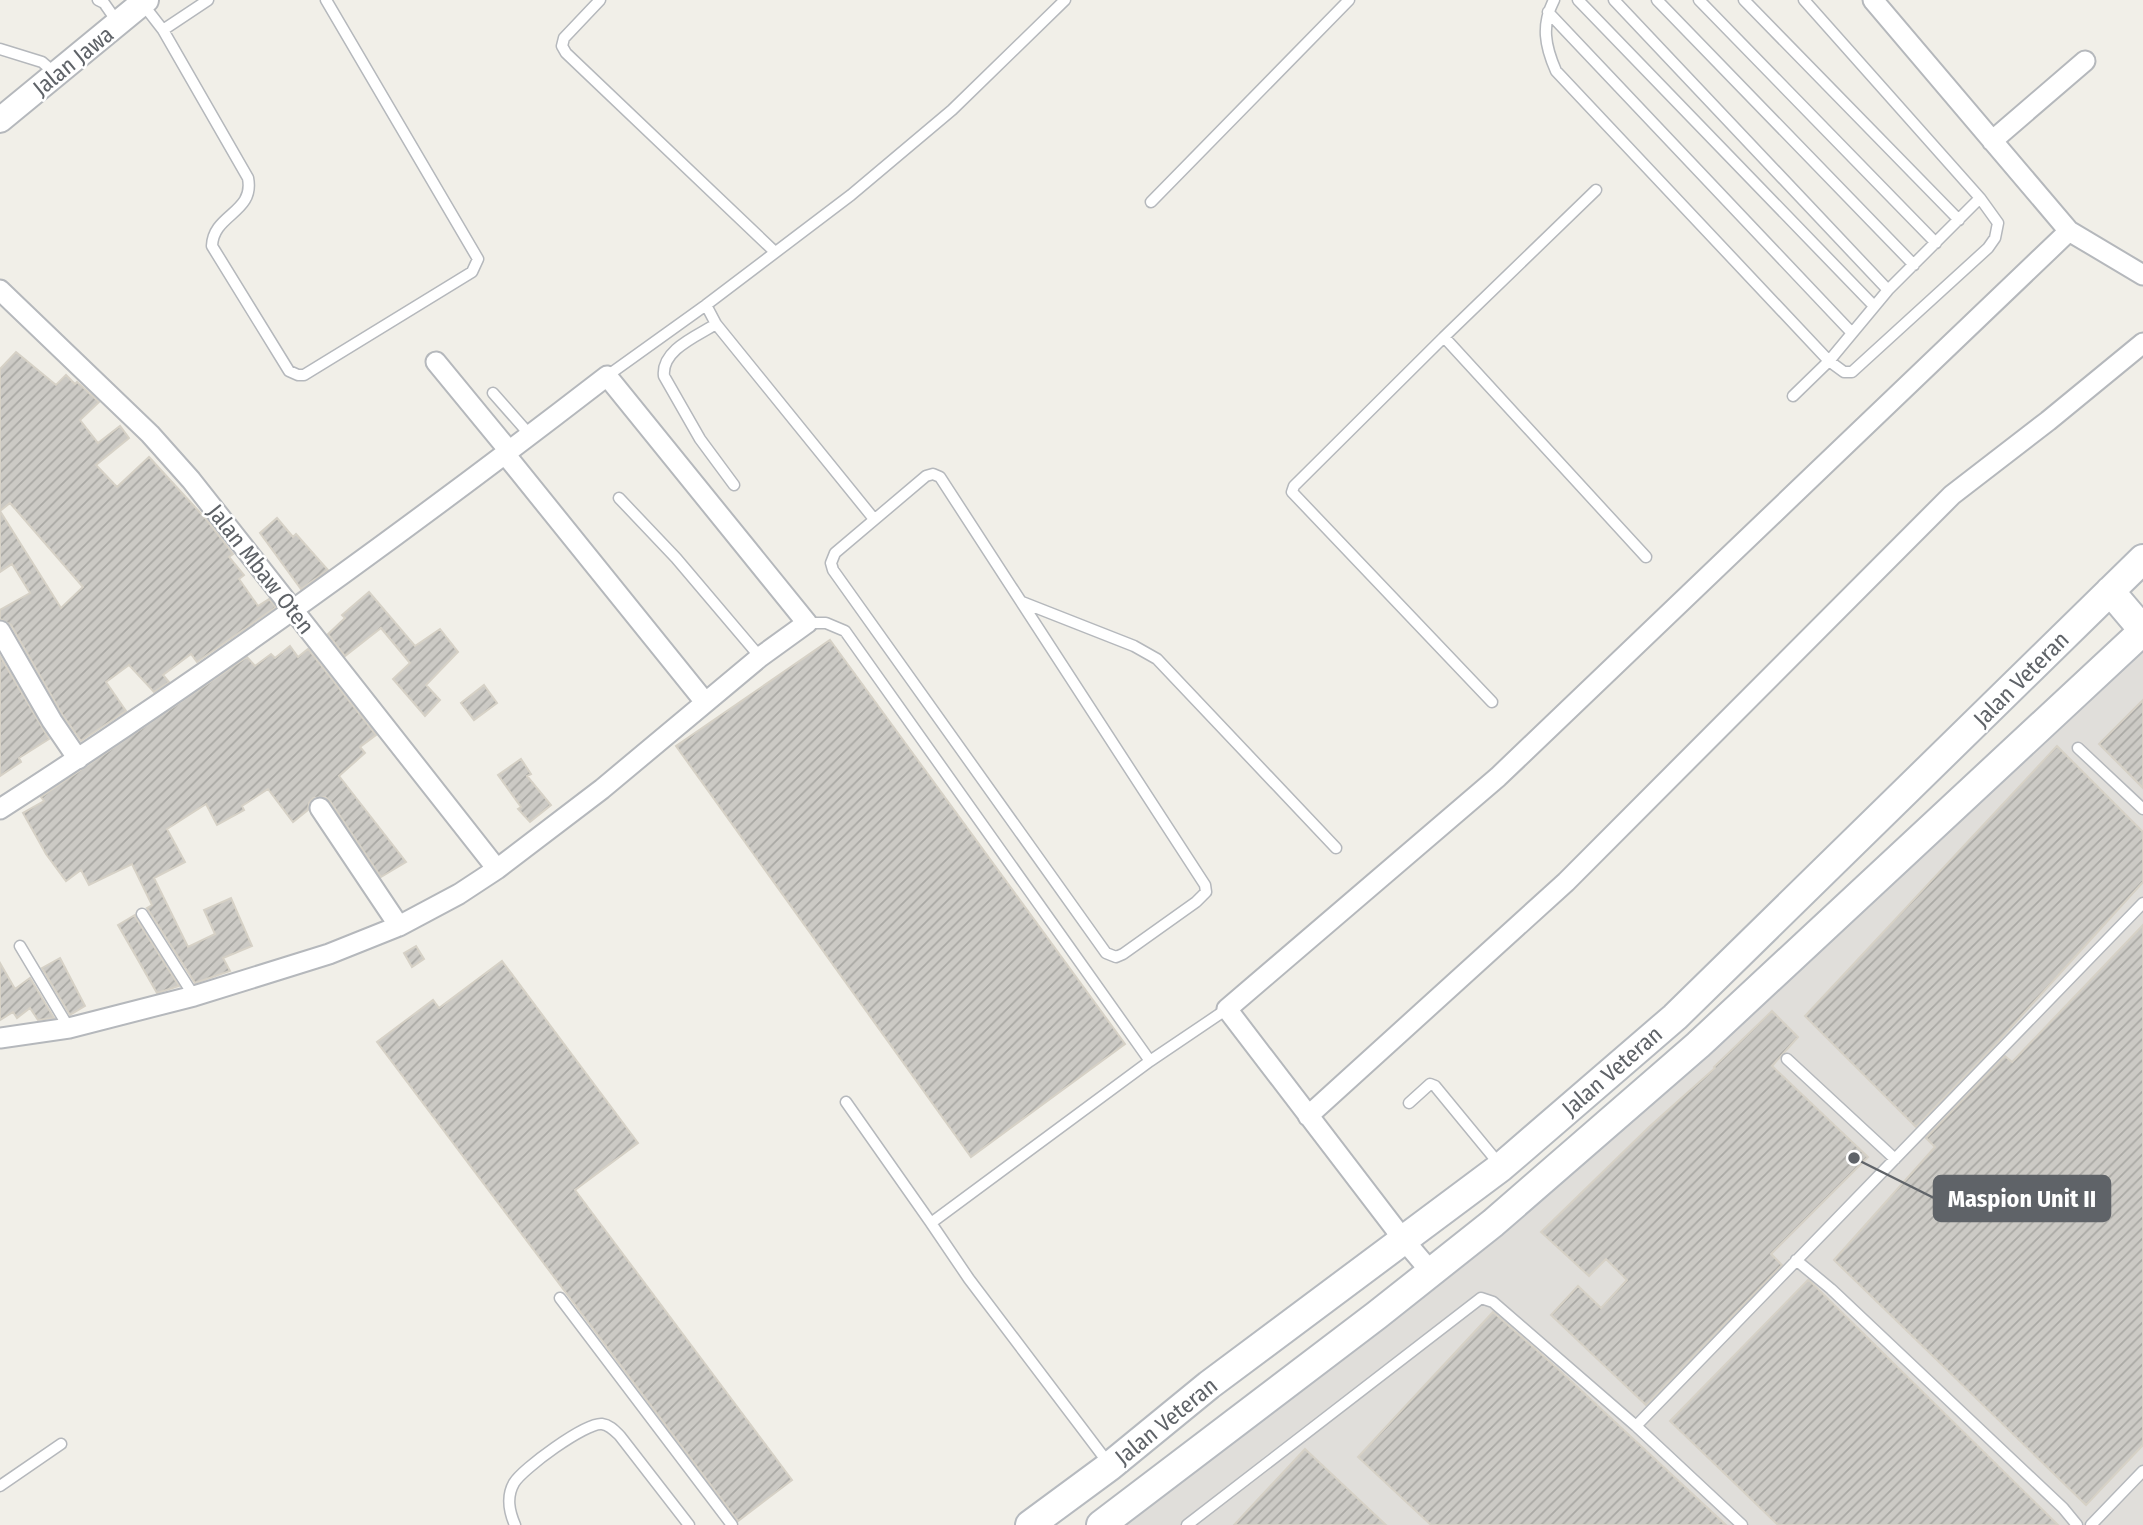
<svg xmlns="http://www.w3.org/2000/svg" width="2143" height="1525" font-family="'Fira Sans Condensed',sans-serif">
<defs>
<pattern id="building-hatch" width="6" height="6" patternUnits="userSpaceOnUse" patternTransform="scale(1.75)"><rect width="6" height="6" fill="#cccac5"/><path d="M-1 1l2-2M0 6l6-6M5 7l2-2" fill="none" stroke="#a9a8a4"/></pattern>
</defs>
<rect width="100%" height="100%" fill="#f1efe8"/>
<path fill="#e0deda" d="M2143 631V1525H1102L1431 1272Z"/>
<path fill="url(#building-hatch)" stroke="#d6d1c6" stroke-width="2" fill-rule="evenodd" d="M16 352 56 385 66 375 75 384 77 382 99 402 80 420 98 443 120 426 129 438 96 465 117 487 149 457 205 518 233 554 229 557 244 575 239 579 258 606 269 599 276 607 197 662 191 654 163 675 169 682 154 692 129 665 106 682 126 711 81 741 62 714 11 625 0 619V610L30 593 12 564 0 572V369ZM10 503 83 587 61 608 0 511Z
M277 518 293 537 296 534 328 570 301 589 260 533Z
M369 592 415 646 440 629 458 652 426 685 440 700 425 716 393 679 410 663 381 628 345 656 328 634 345 618 342 615Z
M830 640 1125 1044 971 1157 676 746Z
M290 646 298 657 308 649 376 735 360 747 365 753 339 776 406 862 381 877 330 801 325 797 313 798 309 803 308 810 293 822 268 789 242 806 244 810 217 825 206 804 167 829 185 862 154 878 188 947 215 934 204 910 231 898 252 946 223 958 230 971 195 983 147 908 152 905 132 864 89 885 81 870 66 881 46 854 23 813 44 801 41 797 247 657 255 666 271 654 275 658Z
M0 656 49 739 19 758 21 762 0 776Z
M484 685 497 703 474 720 461 703Z
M2143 700V788L2099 744Z
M2057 746 2143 832V882L1994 1046 1916 1127 1805 1016Z
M521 759 531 774 527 776 551 805 530 822 518 809 521 807 498 775Z
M135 915 136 918 179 986 157 993 118 925Z
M2143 925V1445L2086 1505 1834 1260 1935 1147 1926 1138 2005 1056 2012 1062Z
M416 946 424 959 412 967 404 953Z
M60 958 85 1006 70 1015 42 968Z
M502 961 638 1143 575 1190 792 1480 738 1521 377 1042 433 1000 439 1008Z
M0 963 15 989 30 978 54 1018 38 1020 30 1008 17 1018 13 1012 0 1020Z
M1772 1011 1798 1037 1772 1066 1868 1157 1771 1254 1782 1265 1646 1405 1551 1315 1578 1286 1601 1308 1627 1280 1606 1259 1589 1276 1541 1232 1649 1127 1715 1068 1714 1067Z
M1808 1280 1810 1281 2058 1525H1778L1670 1421Z
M1493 1312 1558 1369 1726 1525H1431L1358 1457Z
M1305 1449 1386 1525H1234Z"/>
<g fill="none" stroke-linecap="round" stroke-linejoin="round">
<g stroke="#b5b8bc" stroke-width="13">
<path id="service" d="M98 0 104 3 118 23
M600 0 564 38 562 46 566 53 775 252
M1554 0C1541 25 1545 46 1556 71L1829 361 1844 372H1852L1988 248 1995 238 1998 223 1980 198
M1578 0 1874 306
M1614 0 1888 290
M1657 0 1914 265
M1699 0 1936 243
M1744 0 1959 220
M142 3 163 30 248 178C255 213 213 214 212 246L289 371 298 375H304L472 272 478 259 326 0
M1548 12 1852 333
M163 30 208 0
M0 49 42 62 56 74
M1596 190 1444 337 1646 557
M1151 202 1349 0
M716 324C697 336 661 350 664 376L700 439 734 485
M1444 337 1294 486 1292 492 1492 702
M607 376 706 305
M493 393 530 435
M1793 396 1829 361 1888 290 1980 198 1804 0
M933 474 940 477 1205 885 1206 892 1196 902 1123 954 1116 957 1106 953 833 570 831 563 835 553 926 476Z
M619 498 676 558 760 657
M874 519 716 324 706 305 851 195 952 110 1065 0
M1022 602 1134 646 1157 659 1336 848
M807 623H826L845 631 1150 1061 931 1223 969 1279 1109 1464
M2078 748 2143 809
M142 914 194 996
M20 946 69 1028
M1787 1059 1895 1159
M1150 1061 1227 1009
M846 1102 931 1223
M1409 1103 1430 1084 1435 1086 1500 1165
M1796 1260 1831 1289 2063 1508 2077 1525
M560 1298 732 1525
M1636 1426 2143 903
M0 1486 61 1444
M515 1525C509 1511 506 1497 514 1483 522 1469 586 1422 602 1424 610 1425 615 1431 620 1436L689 1525
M1187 1525 1481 1298 1493 1302 1636 1426 1742 1525
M2091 1525 2143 1471"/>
</g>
<g stroke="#b5b8bc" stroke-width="23">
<path id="minor" d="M1873 0 2069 231 2143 275
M1992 141 2085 61
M0 290 150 434 191 480 497 869
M436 362 510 452
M505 454 705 702
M0 631 52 721 78 759
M320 808 399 926
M0 809C209 675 410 528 607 376L807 623 760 657 602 789 497 869 459 894 399 926 329 954 194 996 69 1028 0 1038
M1308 1116 1566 882 1952 495 2048 421 2143 343
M1431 1272 1403 1239 1227 1009 1498 777 2069 231"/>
</g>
<g stroke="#b5b8bc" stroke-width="28">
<path id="tertiary" d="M0 120 146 0"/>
</g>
<g stroke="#b6babf" stroke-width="32">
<path id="secondary" d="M2110 591 2143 630
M1030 1525 1110 1466 1209 1385 1501 1167 1675 1017 2143 559
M1101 1525 1377 1315 1493 1223 1698 1045 2143 631"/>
</g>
<use href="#service" stroke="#fff" stroke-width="10"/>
<use href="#minor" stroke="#fff" stroke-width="19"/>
<use href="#tertiary" stroke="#fff" stroke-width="24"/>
<use href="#secondary" stroke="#fff" stroke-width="28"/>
</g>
<g text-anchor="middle" stroke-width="5" stroke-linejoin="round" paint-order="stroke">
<g font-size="23" fill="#5f6368" stroke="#fff">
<text transform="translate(73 61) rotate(-39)" y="8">Jalan Jawa</text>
<text transform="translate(261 569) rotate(52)" y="8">Jalan Mbaw Oten</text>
<text transform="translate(2021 679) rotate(-45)" y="8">Jalan Veteran</text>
<text transform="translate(1612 1071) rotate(-41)" y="8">Jalan Veteran</text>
<text transform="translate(1166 1421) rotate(-39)" y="8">Jalan Veteran</text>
</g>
</g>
<path fill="none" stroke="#5f6368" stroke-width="2.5" d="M1854 1158L1934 1198"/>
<circle fill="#5f6368" stroke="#fff" stroke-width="2.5" cx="1854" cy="1158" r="7"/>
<rect fill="#5f6368" stroke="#5f6368" stroke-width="2.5" x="1934" y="1176" width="176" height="45" rx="7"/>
<g font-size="24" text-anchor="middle" font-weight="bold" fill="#fff">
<text x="2022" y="1207">Maspion Unit II</text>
</g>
</svg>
